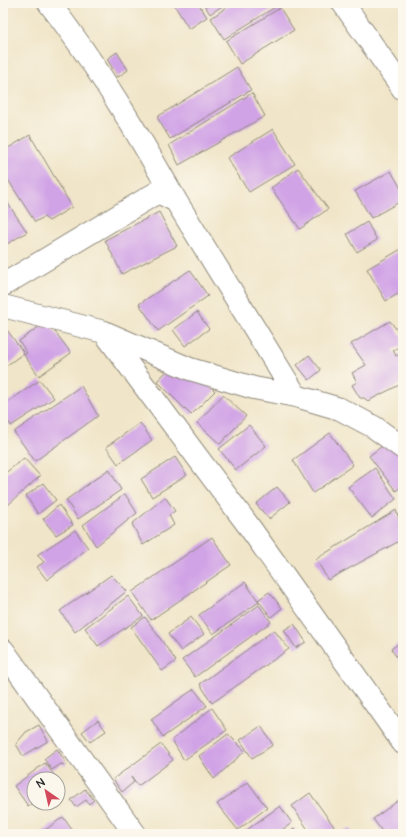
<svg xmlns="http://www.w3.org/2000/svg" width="406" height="837" font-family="'Architects Daughter',sans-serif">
<rect width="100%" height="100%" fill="#fbf7ec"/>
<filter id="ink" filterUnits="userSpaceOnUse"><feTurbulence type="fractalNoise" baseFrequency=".025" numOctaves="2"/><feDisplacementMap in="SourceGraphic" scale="8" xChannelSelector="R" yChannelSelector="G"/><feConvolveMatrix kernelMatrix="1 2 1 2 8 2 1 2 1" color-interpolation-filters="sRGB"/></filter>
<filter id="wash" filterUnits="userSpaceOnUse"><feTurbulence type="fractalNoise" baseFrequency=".012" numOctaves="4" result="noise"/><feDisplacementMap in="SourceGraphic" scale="16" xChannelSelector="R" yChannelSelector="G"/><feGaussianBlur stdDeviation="0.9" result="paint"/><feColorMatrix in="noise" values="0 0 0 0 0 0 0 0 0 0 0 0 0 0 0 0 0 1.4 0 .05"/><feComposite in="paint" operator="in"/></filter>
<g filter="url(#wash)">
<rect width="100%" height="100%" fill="#f0e5c8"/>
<g id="blocks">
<path fill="#d0a2e6" d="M173 3H198L207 17 189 29Z
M203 3H227L210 14Z
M233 3H279L280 4 224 39 211 18Z
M280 8 294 30 240 64 226 41Z
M117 52 128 70 118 77 107 59Z
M237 67 251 90 170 139 157 117Z
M252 93 265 116 179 165 169 145Z
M273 129 295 164 249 192 227 158Z
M30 135 72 207 49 221 44 217 35 222 3 172V151Z
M298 168 328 209 300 229 271 188Z
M391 171 403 192V200L371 218 355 191Z
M3 196 27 232 7 244 3 238Z
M159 212 177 246 122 274 105 240Z
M367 222 377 240 357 252 347 234Z
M403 248V291L386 301 367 269Z
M190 270 208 296 158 331 139 304Z
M197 312 209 329 185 346 173 330Z
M47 321 71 353 39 376 24 355 27 353 19 341Z
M390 321 403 338V345L393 350 396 356 403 352V378L400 379 403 383 368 401 364 398H360L352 385 357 382 352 373 366 365 351 344Z
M7 330 24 353 3 368V333Z
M309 355 321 370 309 380 297 365Z
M181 357 215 391 191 415 157 381Z
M40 380 54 398 11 426 3 413V405Z
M81 386 98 416 35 461 14 432Z
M223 395 246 416 220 444 197 423Z
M140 423 152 440 118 464 106 447Z
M249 425 266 446 236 470 219 449Z
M330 433 353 465 313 493 293 460Z
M395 436 403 447V485L396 491 369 456Z
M175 457 187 475 152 497 141 479Z
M24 458 40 476 7 506 3 501V475Z
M375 468 396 499 372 518 348 487Z
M109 469 121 490 78 519 66 500Z
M43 483 56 500 38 514 26 496Z
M277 487 290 502 269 519 256 504Z
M125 494 137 513 96 546 83 525Z
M165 497 175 511 169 515 174 525 143 545 132 524Z
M59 505 73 525 56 535 43 519Z
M396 510 403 531V539L328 580 316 559Z
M75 530 88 548 47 580 37 567 44 562 37 555Z
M212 537 231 565 151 620 132 592Z
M111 575 127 591 75 632 60 611Z
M245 582 259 602 213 634 199 615Z
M269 592 282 608 271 617 258 600Z
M128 596 143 616 98 646 85 628Z
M259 605 271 622 195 677 182 660Z
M145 617 176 661 162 671 131 627Z
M191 617 204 634 181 651 168 634Z
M294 624 306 642 296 648 284 630Z
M274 630 289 649 212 703 200 684Z
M403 640V666L391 649Z
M194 689 207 706 163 737 151 719Z
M212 708 227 730 184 760 172 740Z
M98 720 106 731 90 742 82 732Z
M39 725 48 741 23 756 16 744 26 732Z
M261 726 273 745 252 758 240 740Z
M228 734 245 751 214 779 199 756Z
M161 744 173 760 138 786 131 777 134 782 122 792 113 779Z
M57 749 65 761 66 765 61 764 52 770 44 759Z
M45 763 57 779H34V802L28 806 14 786Z
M248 782 267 808 238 830 217 804Z
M85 789 94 800 89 804 86 800 76 807 71 800Z
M310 793 335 828 325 834H311L292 806Z
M403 797V834H384L373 819Z
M280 806 292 823 276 834H241Z
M63 817 75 834H40Z
M294 828 300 834H286Z
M349 828 354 834H340Z"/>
</g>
</g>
<g filter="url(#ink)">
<use href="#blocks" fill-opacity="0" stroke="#8e887a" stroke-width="1"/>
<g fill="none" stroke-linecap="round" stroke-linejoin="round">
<g stroke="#8e887a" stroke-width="24">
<path id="minor" d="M49 3C97 65 137 132 176 201
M343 3 403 89
M3 285 158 192 176 201 296 396
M3 306 104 332 190 369 254 388 296 396 340 409 374 427 403 448
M104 332 248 525 403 743
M3 650 135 834"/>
</g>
<use href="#minor" stroke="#fff" stroke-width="22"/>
</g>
</g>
<rect width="406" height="837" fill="none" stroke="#fbf7ec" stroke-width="16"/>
<g transform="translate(46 791) rotate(326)"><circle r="19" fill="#fbf7ec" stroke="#a8a59f"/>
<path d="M0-3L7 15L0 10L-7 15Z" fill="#d1495b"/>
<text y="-6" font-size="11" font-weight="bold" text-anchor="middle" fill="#2b2b2b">N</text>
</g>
</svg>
